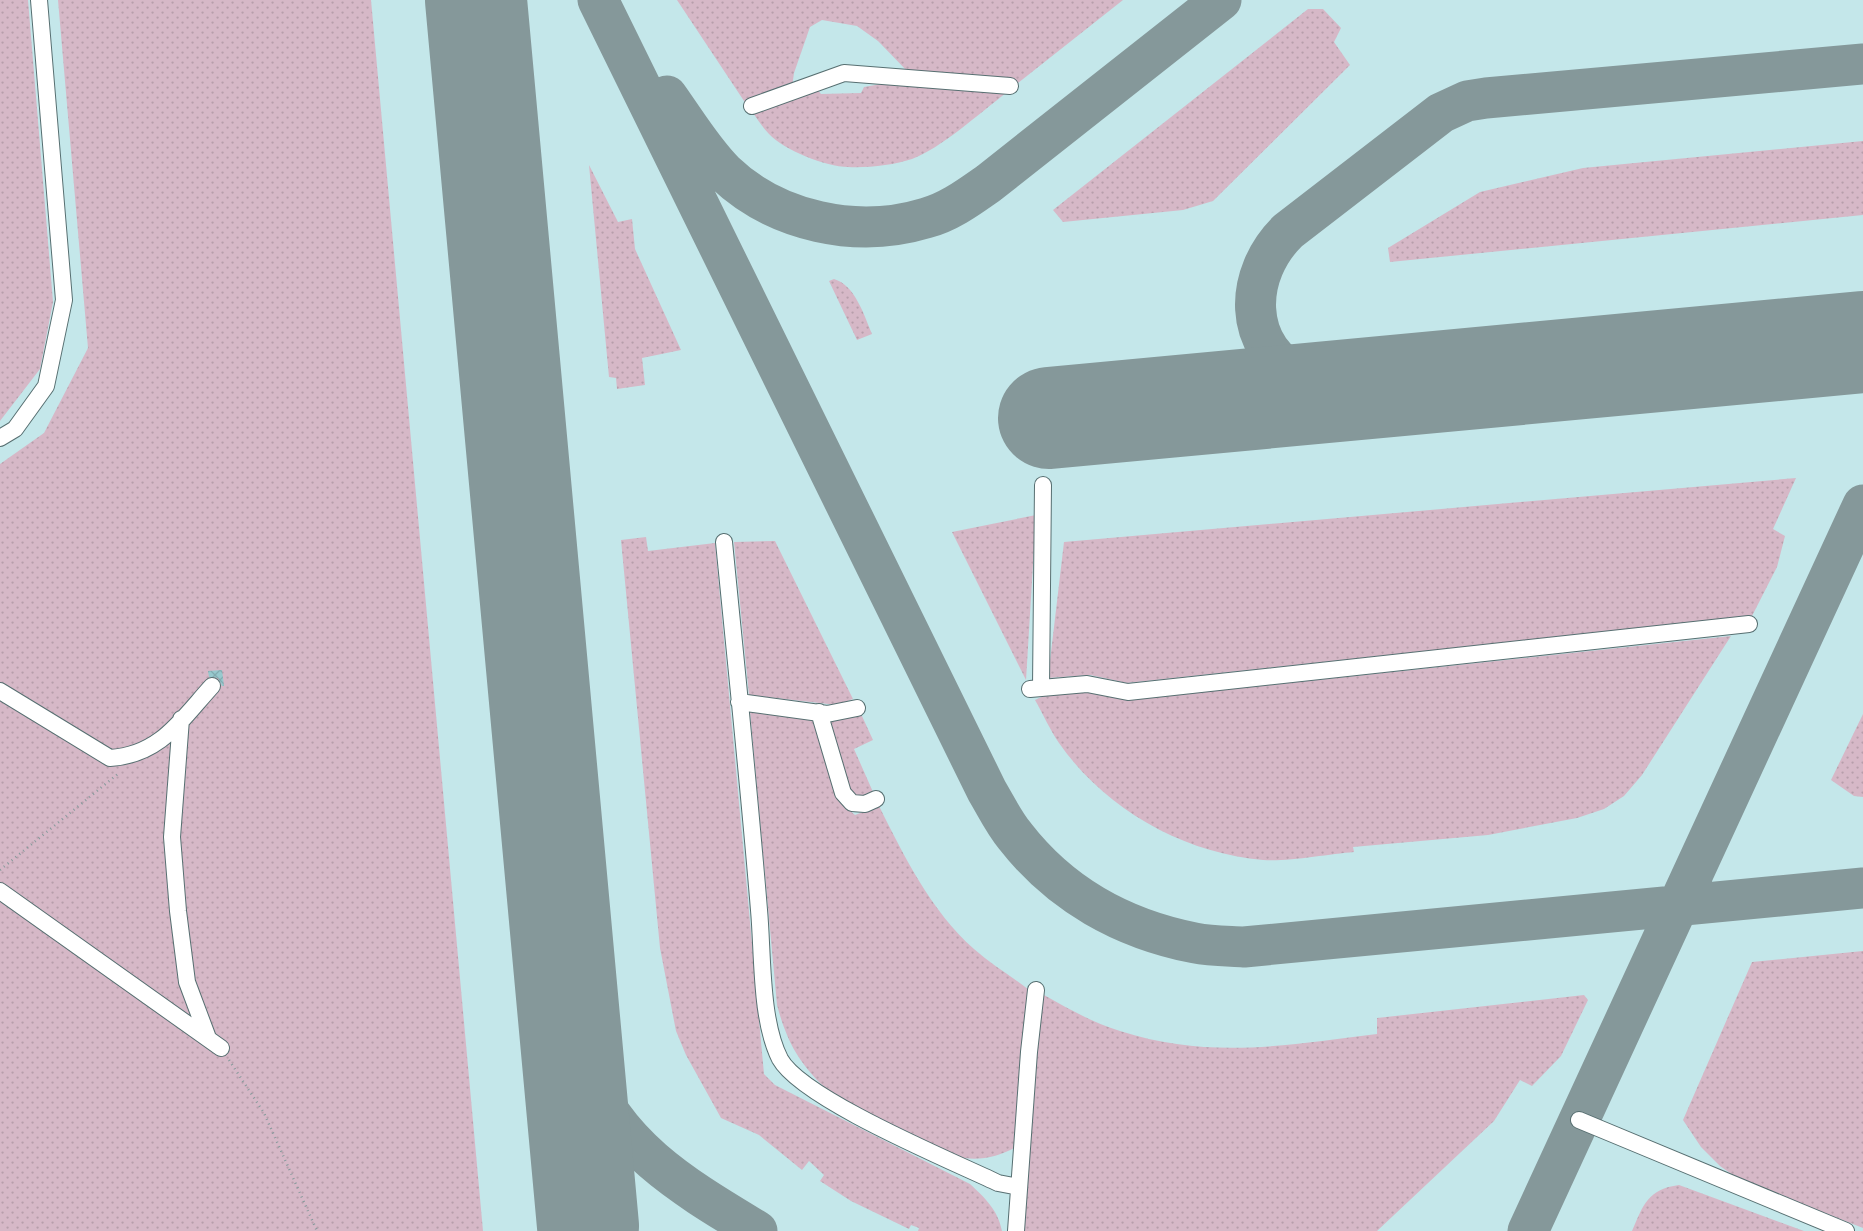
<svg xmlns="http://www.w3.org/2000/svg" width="1863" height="1231" font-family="Figtree,sans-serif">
<defs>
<pattern id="grass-dots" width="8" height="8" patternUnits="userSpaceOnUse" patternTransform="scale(1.25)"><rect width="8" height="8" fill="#d6b8c7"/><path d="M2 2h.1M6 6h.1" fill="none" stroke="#b79eab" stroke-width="1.8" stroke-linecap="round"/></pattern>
<pattern id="building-cross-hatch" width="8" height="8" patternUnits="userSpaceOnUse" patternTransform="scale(1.25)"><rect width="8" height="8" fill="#97c9ce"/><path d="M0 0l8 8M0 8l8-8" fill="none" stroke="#82acb1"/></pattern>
</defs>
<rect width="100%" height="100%" fill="#d8f2f5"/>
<path fill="#c4e7ea" d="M0 0H1863V1231H0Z"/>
<path fill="url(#grass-dots)" d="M0 0H28L53 302 40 369 0 421Z
M58 0H371L483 1231H0V464L44 433 88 348Z
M677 0H1123L1018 83 909 73 878 41 857 26 822 20 810 27 794 73 792 87 746 104Z
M1308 9H1323L1341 28 1334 42 1350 65 1213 201 1183 210 1063 222 1053 210Z
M887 83 1006 93C981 112 940 149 912 159 894 165 868 168 848 167 826 167 784 150 769 134 763 128 758 120 753 113L816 88 821 94 861 93 864 87Z
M1863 141V215L1390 262 1388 248 1480 192 1583 168Z
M589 165 618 222 632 219 635 249 681 350 642 358 645 385 617 389 616 378 609 377Z
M834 279C855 285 864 315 872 334L857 340 829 281Z
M1796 478 1773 529 1785 536 1777 567 1752 616 1127 683 1090 675 1048 678 1064 542Z
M1036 515 1026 680 952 532Z
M646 537 648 551 715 543 764 1074 775 1085 970 1184C985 1198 998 1210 1002 1231H918L919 1228 911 1225 909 1229 851 1201 820 1181 824 1175 809 1161 802 1170 759 1135 721 1118 686 1055 676 1031 660 948 621 540Z
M775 541 853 699 837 705 749 695 734 542Z
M1731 636 1642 775 1624 796 1604 809 1577 818 1488 835 1353 847 1354 852C1329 854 1287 862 1263 860 1183 853 1105 809 1059 743 1050 730 1043 714 1035 700 1065 684 1104 693 1137 699Z
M750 712 814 720 842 804 855 815 879 806C904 856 931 911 974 949 991 964 1011 976 1029 990L1016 1147C996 1158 976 1162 954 1156 944 1153 933 1145 924 1140 897 1125 841 1104 821 1084 796 1059 786 1038 777 1005Z
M1863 714V797L1854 796 1831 780Z
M855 715 862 716 873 740 854 749 873 792 863 797 849 796 828 720Z
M1863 951V1228L1740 1180 1720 1166 1701 1147 1683 1120 1752 962Z
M1044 995C1069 1009 1093 1023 1120 1031 1211 1060 1285 1045 1377 1034V1018L1584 995 1588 1000 1561 1056 1532 1086 1520 1080 1494 1121 1377 1231H1025L1023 1224 1034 1046Z
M1679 1185 1804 1231H1632C1643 1205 1648 1189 1679 1185Z"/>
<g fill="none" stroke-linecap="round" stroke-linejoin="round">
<path stroke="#85989a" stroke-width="41" d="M598 0 987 791C996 806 1004 823 1015 836 1060 894 1123 929 1195 943 1210 946 1228 946 1244 947L1863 888
M667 96C685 121 702 150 724 172 776 222 857 239 926 218 949 212 969 197 989 183L1221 0
M1342 390C1329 386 1314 384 1302 377 1241 347 1244 274 1288 231L1441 113 1467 101 1486 98 1863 64
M565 976C571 1006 574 1038 585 1066 616 1148 686 1188 757 1231
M1528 1231 1863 505"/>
<path stroke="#85989a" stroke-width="102" d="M476 0 588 1226
M1049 418 1863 342"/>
</g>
<path fill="url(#building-cross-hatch)" d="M222 670 224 686H222L218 678 209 677 208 671Z"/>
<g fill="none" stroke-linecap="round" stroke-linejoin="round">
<g stroke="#576f71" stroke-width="18">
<path id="minor" d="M752 106 844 73 1010 86
M0 438 15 429 46 386 64 300 39 0
M724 542C736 664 749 787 759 910 763 953 760 1020 780 1059 802 1099 952 1161 998 1183L1019 1187
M1041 688 1043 485
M1030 689 1087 684 1128 692 1749 624
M0 691 110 758C160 755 181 720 212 686
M739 702 827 714 857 708
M819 712 843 793 852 803 865 804 876 799
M181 719 172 837 178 911 187 982 208 1038
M0 891 221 1048
M1579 1120 1846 1231
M1016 1231 1029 1052 1036 990"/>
</g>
<path stroke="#86999b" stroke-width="2.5" stroke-dasharray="1 4" stroke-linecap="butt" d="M0 870 119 773
M229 1060 264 1113 317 1231"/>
<use href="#minor" stroke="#fff" stroke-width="16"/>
</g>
</svg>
